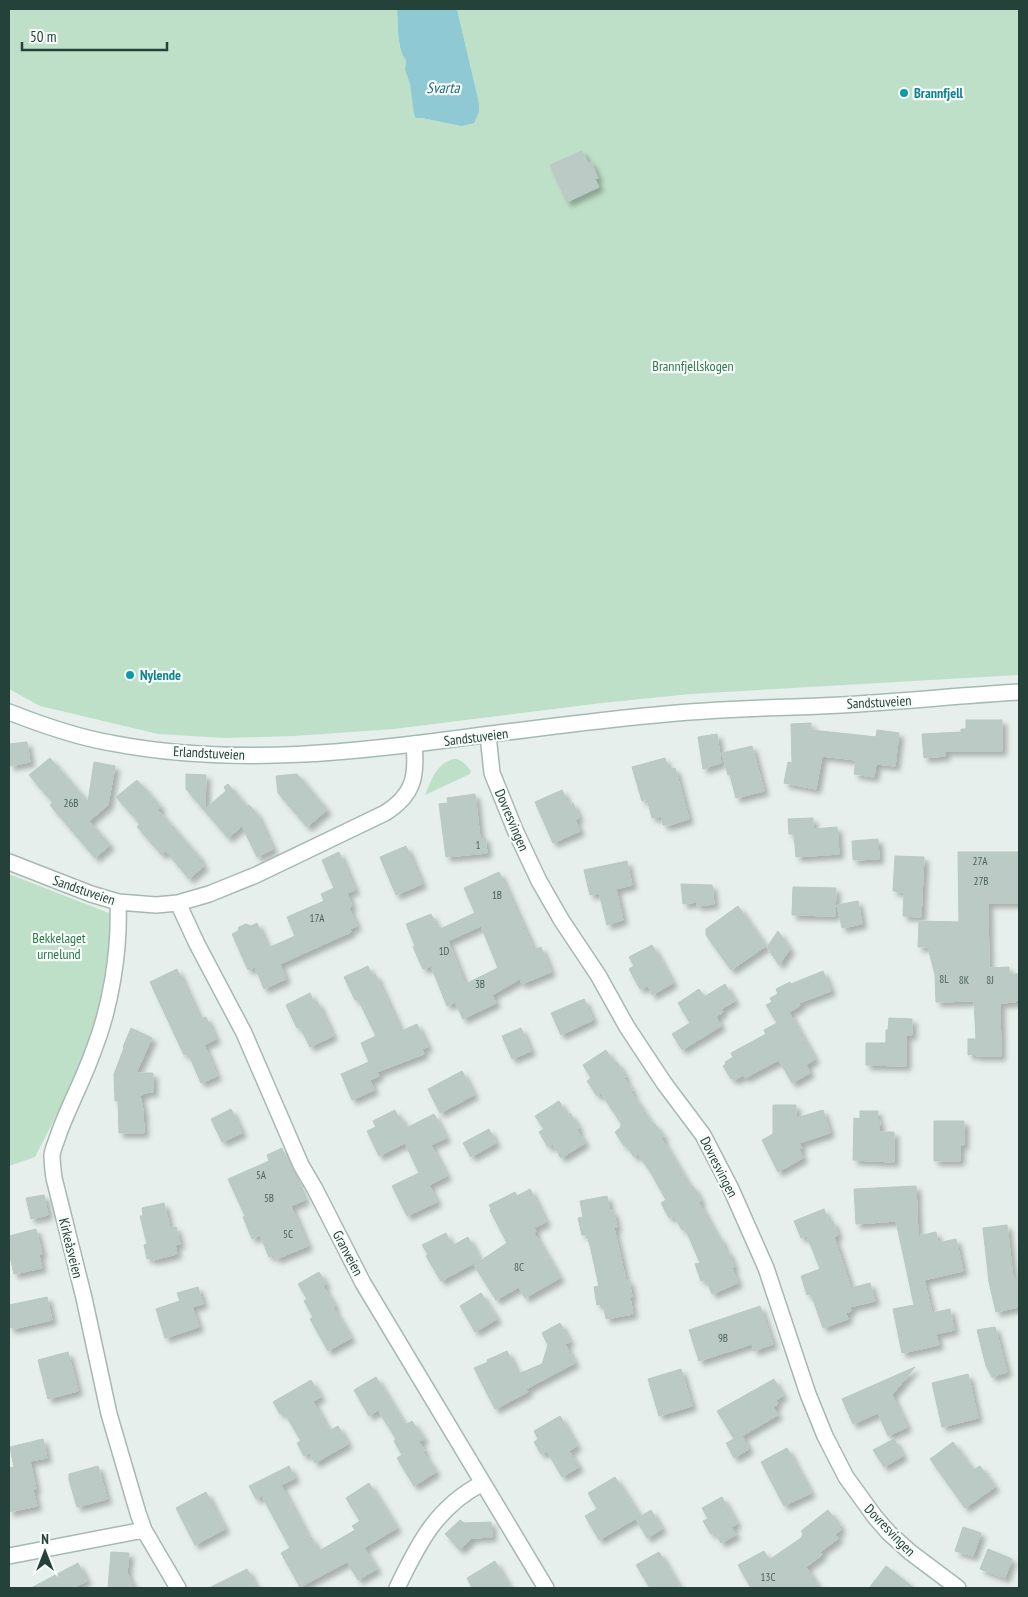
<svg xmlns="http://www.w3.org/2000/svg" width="1028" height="1597" font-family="'PT Sans Narrow',sans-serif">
<defs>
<filter id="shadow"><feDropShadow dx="4.5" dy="4.5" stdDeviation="2.5" flood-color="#0004"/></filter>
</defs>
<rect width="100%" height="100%" fill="#e6efeb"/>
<path fill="#bfe0c8" d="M9 9H397C398 21 397 51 406 60L405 70 410 84 417 118H422L461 126 479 103 457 9H1019V675L690 694 602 703 394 729 294 736 225 738 158 734 40 706 9 689Z
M453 759C462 759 465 764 471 771L470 774 425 795C432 779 435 765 453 759Z
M9 874 114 915 94 1042 35 1157 9 1166Z"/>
<path fill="#8ec9d4" d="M397 9H457L479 103V112L474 123 461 126 422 118H416L414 114 410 84 405 70 406 60C397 51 398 22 397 9Z"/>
<path fill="#bbcac4" stroke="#b8c9c2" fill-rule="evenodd" filter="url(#shadow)" d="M582 151 588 163 591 162 598 178 595 179 599 187 567 202 550 165Z
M966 720H1002V751H945V756L924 758 922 734 961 732V729H966Z
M811 723V730L858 735 876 737 877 730 899 733 895 766 876 764 874 777 854 774 856 760 822 756 816 789 784 783 788 762 792 763 791 724Z
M717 734 721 763 703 769 698 737Z
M27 742 30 762 10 766 9 744Z
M752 746 764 791 736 798 730 775H728L722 753Z
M50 758 88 802 94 762 115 766 108 805 89 821 110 845 95 858 50 805 53 803 29 775Z
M665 758 668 769 675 768 689 819 670 825H663L661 816 652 818 647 799 642 801 632 767Z
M186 774 206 775 205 809 226 791 224 787 228 784 247 807 249 805 257 814 273 849 257 857 242 826 228 838 186 789Z
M297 774 327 810 307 827 278 793 276 776Z
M137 780 161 807 158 810 201 859 200 861 204 866 189 879 166 851 162 855 137 827 140 824 116 797Z
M562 790 569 805 573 803 579 818 575 820 580 831 553 843 535 802Z
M475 794 480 838 485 837 487 853 446 857 439 804 448 803 447 798Z
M813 818V829L837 827 839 854 796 857 794 834H789L788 819Z
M878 839 879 859 853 860 852 841Z
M406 846 422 884 396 895 380 857Z
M339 852 355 890 347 893 352 906 349 908 357 926 350 929 351 932 280 964 286 979 264 989 255 967 248 970 232 934 238 931 239 927 246 924 251 926 257 923 268 948 295 936 287 917 324 901 321 894 334 888 322 860Z
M958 852H1019V903H988L989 968 1009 967V974H1019V1000H1016V1002L1000 1003 1001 1056H976V1054L968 1055V1039H976L974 1001 936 1002 935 975 928 947H918L919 921 959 922Z
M895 856 924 857 921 917 903 916 904 892 893 891Z
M627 861 632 885 616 889 623 920 607 925 599 893 590 895 584 870Z
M499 872 534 950 541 947 551 972 522 984 520 979 492 995 496 1003 463 1019 455 1002 447 1006 431 966 423 969 413 947 415 946 406 924 431 914 436 925 438 924 440 929 475 913 464 888ZM481 926 498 968 465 984 448 941Z
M681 884 712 885 714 904 697 906V902L683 904Z
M793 887 836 888 835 916 792 915Z
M858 901 862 924 842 928 837 905Z
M738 906 766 946 731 970 706 935V929Z
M778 931 790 949 779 965 767 947Z
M652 945 673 983 652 995 648 986 640 989 629 969 634 966 629 957Z
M368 966 372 976 375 974 401 1031 417 1024 428 1047 422 1049 424 1054 377 1072 379 1076 370 1080 374 1090 352 1100 341 1074 369 1062 361 1043 376 1036 358 999 355 1000 344 977Z
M177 969 200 1019 206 1017 216 1039 204 1045 217 1076 201 1083 188 1053 184 1055 150 982Z
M823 971 831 991 799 1003 800 1006 789 1012 815 1059 806 1065 810 1073 792 1083 779 1060 745 1078 743 1075 735 1080 734 1078 731 1079 723 1066 726 1064 725 1062 733 1057 731 1053 766 1034 764 1030 777 1023 766 1005 772 1002 770 998 778 994 776 989 790 982 791 984Z
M725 984 735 1001 721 1009 723 1012 716 1017 721 1026 682 1050 672 1034 690 1023 678 1003 699 989 704 997Z
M310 993 314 1003 317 1001 333 1036 310 1047 300 1027 297 1028 286 1005Z
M584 999 593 1020 561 1035 551 1013Z
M889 1018 912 1019V1035H906V1066L866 1065V1043H886V1030H888Z
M131 1028 152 1038 136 1073H153V1092L143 1093V1095L140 1096 143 1110 144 1133H119L118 1101H115L114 1074 124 1048 123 1047Z
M521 1028 531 1051 512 1059 502 1036Z
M606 1050 614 1063 617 1062 626 1077 624 1078 633 1091 631 1092 652 1124 654 1123 664 1137 662 1139 690 1187 693 1186 701 1201 699 1203 718 1238 720 1237 726 1252 728 1251 734 1267 732 1268 738 1283 712 1294 706 1279 701 1281 695 1264 700 1263 685 1228 682 1230 674 1216 669 1218 661 1203 666 1200 651 1173 638 1154 634 1157 626 1145 624 1146 615 1132 621 1127 620 1126 622 1125 601 1093 597 1096 587 1081 591 1078 583 1065Z
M462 1071 474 1095 440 1113 428 1089Z
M559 1101 567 1115 570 1113 579 1128 577 1130 585 1143 561 1158 553 1144 548 1147 539 1132 544 1129 535 1116Z
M773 1105H796V1118L823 1110 830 1133 799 1143 802 1148 799 1149 803 1158 778 1172 762 1140 773 1134Z
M231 1109 242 1133 222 1142 211 1119Z
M395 1110 398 1117 400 1116 406 1128 434 1114 446 1138 431 1145 447 1176 429 1185 437 1202 407 1216 392 1186 419 1173 405 1143 379 1156 367 1131 376 1127 373 1121Z
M860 1111H878L877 1119 880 1120 879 1132H894V1162L853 1160 854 1118 860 1119Z
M934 1121H964V1145H960V1161H934Z
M489 1129 496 1143 471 1157 463 1143Z
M282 1148 305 1200 291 1206 308 1246 276 1259 274 1254 269 1257 260 1235 252 1239 243 1217 245 1216 228 1179 269 1161 267 1155Z
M916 1186 918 1236 936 1232 938 1243 956 1239 963 1271 924 1280 932 1313 950 1309 954 1330 936 1334 939 1345 902 1353 893 1309 914 1305 896 1221 856 1224 854 1189Z
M530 1189 546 1222 534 1228 536 1232 534 1233 560 1278 525 1298 519 1287 496 1300 474 1265 507 1243 490 1210 491 1209 489 1205 515 1192 517 1196Z
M44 1195 48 1215 31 1219 26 1198Z
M607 1196 610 1211H613L617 1227 614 1228 626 1281 629 1280 632 1297 630 1298 633 1314 606 1319 603 1304 597 1305 594 1287 599 1286 591 1250 587 1234 582 1235 578 1218 583 1217 580 1201Z
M164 1203 170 1228 176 1227 180 1244 175 1245 177 1254 153 1260 152 1258 147 1259 144 1245 147 1244 140 1216H143L142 1208Z
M824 1209 829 1222 833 1221 838 1235 834 1237 851 1288 870 1283 875 1301 850 1307 851 1311 846 1313 848 1319 823 1328 811 1294 807 1295 801 1276 820 1269 807 1236 801 1238 794 1221Z
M1007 1225 1013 1278H1015L1017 1285 1019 1284V1307L996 1312 989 1282 983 1228Z
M36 1229 42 1254 39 1255 42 1268 14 1274 9 1252V1236Z
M446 1233 452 1246 468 1237 480 1260 441 1281 426 1256 428 1255 422 1245Z
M319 1272 326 1284 323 1286 335 1306 333 1307 351 1338 328 1351 310 1319 313 1317 304 1301 307 1299 298 1284Z
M198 1287 203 1304 192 1307 199 1327 165 1338 156 1309 180 1301 177 1293Z
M481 1293 497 1319 475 1332 460 1306Z
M47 1297 52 1320 13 1329V1327L9 1328V1305Z
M760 1306 773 1344 754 1351 752 1344 699 1361 689 1330Z
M560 1323 570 1342 565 1344 575 1363 526 1389 528 1392 495 1409 474 1368 488 1362 487 1360 507 1351 518 1374 542 1364 548 1345 542 1333Z
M995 1327 1007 1372 992 1377 986 1366 977 1330Z
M68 1352 78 1391 48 1399 38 1360Z
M915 1367 892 1395 907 1427 888 1436 878 1413 853 1424 842 1399Z
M681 1369 692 1406 659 1416 648 1379Z
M968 1374 978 1418 942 1427 932 1383Z
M376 1377 405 1425 412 1421 424 1439 419 1442 425 1451 423 1452 436 1472 414 1486 397 1458 402 1455 394 1441 396 1439 378 1410 369 1416 354 1390Z
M774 1379 783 1396 776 1400 778 1404 773 1407 778 1415 742 1436 749 1449 734 1458 726 1443 734 1439 717 1411Z
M311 1380 321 1397 313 1401 329 1431 338 1426 348 1444 315 1463 309 1453 304 1456 297 1443 301 1441 284 1412 280 1414 273 1402Z
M560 1416 577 1446 569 1451 579 1467 562 1477 547 1451 541 1454 534 1442 538 1439 534 1431Z
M43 1439 47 1458 30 1461 36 1489 33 1490 37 1506 9 1512V1468L14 1467 10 1447Z
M894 1439 903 1456 884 1467 873 1450Z
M953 1442 973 1470 980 1466 995 1487 965 1508 930 1459Z
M787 1448 811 1493 784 1506 761 1462Z
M98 1466 107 1499 77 1507 69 1480V1474Z
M289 1466 295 1478 281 1485 309 1538 311 1537 319 1551 355 1530 352 1526 360 1521 346 1498 369 1483 397 1528 364 1548 377 1569 358 1580 347 1562 300 1587 281 1553 290 1548 262 1496 256 1499 249 1486Z
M615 1477 640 1516 599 1540 585 1516 597 1509 588 1493Z
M206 1492 225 1529 195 1545 176 1508Z
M722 1497 737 1524 731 1527 736 1535 721 1543 715 1532 711 1534 703 1521 708 1519 702 1508Z
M651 1510 662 1529 647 1538 636 1519Z
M828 1510 840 1525 839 1527 841 1530 835 1534 839 1538 820 1552 822 1555 806 1567 819 1588H751L738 1565 764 1551 769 1560 801 1538 803 1534 801 1531Z
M460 1520 464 1523 491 1522 492 1537 472 1538 460 1550 445 1534Z
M963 1527 981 1533 973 1556 955 1551Z
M988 1549 1012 1559 1005 1578 980 1569Z
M111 1552 129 1553 127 1573 134 1588H108Z
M659 1552 680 1588H650L636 1565Z
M495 1561 510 1588H472L467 1578Z
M78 1563 87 1581 73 1588H31Z
M886 1566 914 1588H869Z
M247 1569 257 1588H209Z"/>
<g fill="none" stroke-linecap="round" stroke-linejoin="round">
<g stroke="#a8b8b2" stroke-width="18">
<path id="street" d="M488 735 492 773 515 830 539 881 562 921 598 975 627 1027 664 1083 703 1135 731 1189 766 1268 808 1394 825 1436 846 1477 875 1517 889 1533 910 1552 958 1588
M9 862 91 894 118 902 156 905 178 903 209 894 256 875 385 813C414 795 417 776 414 744
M118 902C120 950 111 1007 93 1052 83 1080 69 1106 59 1133 57 1140 53 1148 52 1155 52 1163 53 1170 54 1178L84 1298 109 1414 138 1513 144 1530 178 1588
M178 903 197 944 244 1033 301 1165 315 1189 363 1283 546 1588
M9 1556 144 1530
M397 1588C418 1544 437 1506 483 1483"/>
</g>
<g stroke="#a4bbb3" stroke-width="18">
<path id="secondary" d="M9 712C42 725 76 737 111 743 234 767 361 752 483 735 541 728 599 720 656 715 711 709 765 708 820 706 887 703 953 696 1019 692"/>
</g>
<use href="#street" stroke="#fff" stroke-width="15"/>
<use href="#secondary" stroke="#fff" stroke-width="15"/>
</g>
<g fill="#0f9aa8" stroke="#f7fbf9" stroke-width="2">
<circle cx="904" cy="93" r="5"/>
<circle cx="130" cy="675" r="5"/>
</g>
<g text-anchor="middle" stroke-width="4.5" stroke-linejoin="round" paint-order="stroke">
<g font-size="11" fill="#4a645c">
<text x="71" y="807">26B</text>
<text x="478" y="849">1</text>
<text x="980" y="865">27A</text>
<text x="981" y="885">27B</text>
<text x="497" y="899">1B</text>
<text x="317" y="922">17A</text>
<text x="444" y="955">1D</text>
<text x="944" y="983">8L</text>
<text x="964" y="984">8K</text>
<text x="990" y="984">8J</text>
<text x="480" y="988">3B</text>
<text x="261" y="1179">5A</text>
<text x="269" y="1202">5B</text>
<text x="288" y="1238">5C</text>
<text x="519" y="1271">8C</text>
<text x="723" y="1342">9B</text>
<text x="768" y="1581">13C</text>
</g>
<g font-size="14" font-weight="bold" fill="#0d838f" stroke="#f7fbf9" text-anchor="start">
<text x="914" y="98">Brannfjell</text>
<text x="140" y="680">Nylende</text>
</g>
<g font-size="14" fill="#2d7a4b" stroke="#f7fbf9">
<text x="693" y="371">Brannfjellskogen</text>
<text x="59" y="943">Bekkelaget<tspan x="59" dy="16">urnelund</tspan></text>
</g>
<g font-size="14" fill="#24423a" stroke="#f7fbf9">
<text transform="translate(879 702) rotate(-3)" y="5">Sandstuveien</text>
<text transform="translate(476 737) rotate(-7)" y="5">Sandstuveien</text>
<text transform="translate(209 753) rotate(3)" y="5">Erlandstuveien</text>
<text transform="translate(512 820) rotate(67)" y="5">Dovresvingen</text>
<text transform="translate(84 890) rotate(19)" y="5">Sandstuveien</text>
<text transform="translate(719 1167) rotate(63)" y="5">Dovresvingen</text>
<text transform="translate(71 1248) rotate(76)" y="5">Kirkeåsveien</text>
<text transform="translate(348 1253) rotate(62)" y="5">Granveien</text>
<text transform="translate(890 1530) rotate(46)" y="5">Dovresvingen</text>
</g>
<g font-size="15" font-style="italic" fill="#1c6f80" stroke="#f7fbf9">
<text x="443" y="93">Svarta</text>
</g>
</g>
<rect width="1028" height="1597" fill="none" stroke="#24423a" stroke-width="20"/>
<g transform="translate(45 1552)" stroke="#f7fbf9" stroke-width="4" paint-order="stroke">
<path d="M0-4L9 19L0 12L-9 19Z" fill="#24423a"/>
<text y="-8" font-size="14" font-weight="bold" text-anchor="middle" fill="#24423a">N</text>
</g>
<path d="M22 42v8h145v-8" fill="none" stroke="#24423a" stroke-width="2.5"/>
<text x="30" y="42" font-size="15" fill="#24423a" stroke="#f7fbf9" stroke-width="4" paint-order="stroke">50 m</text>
</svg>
